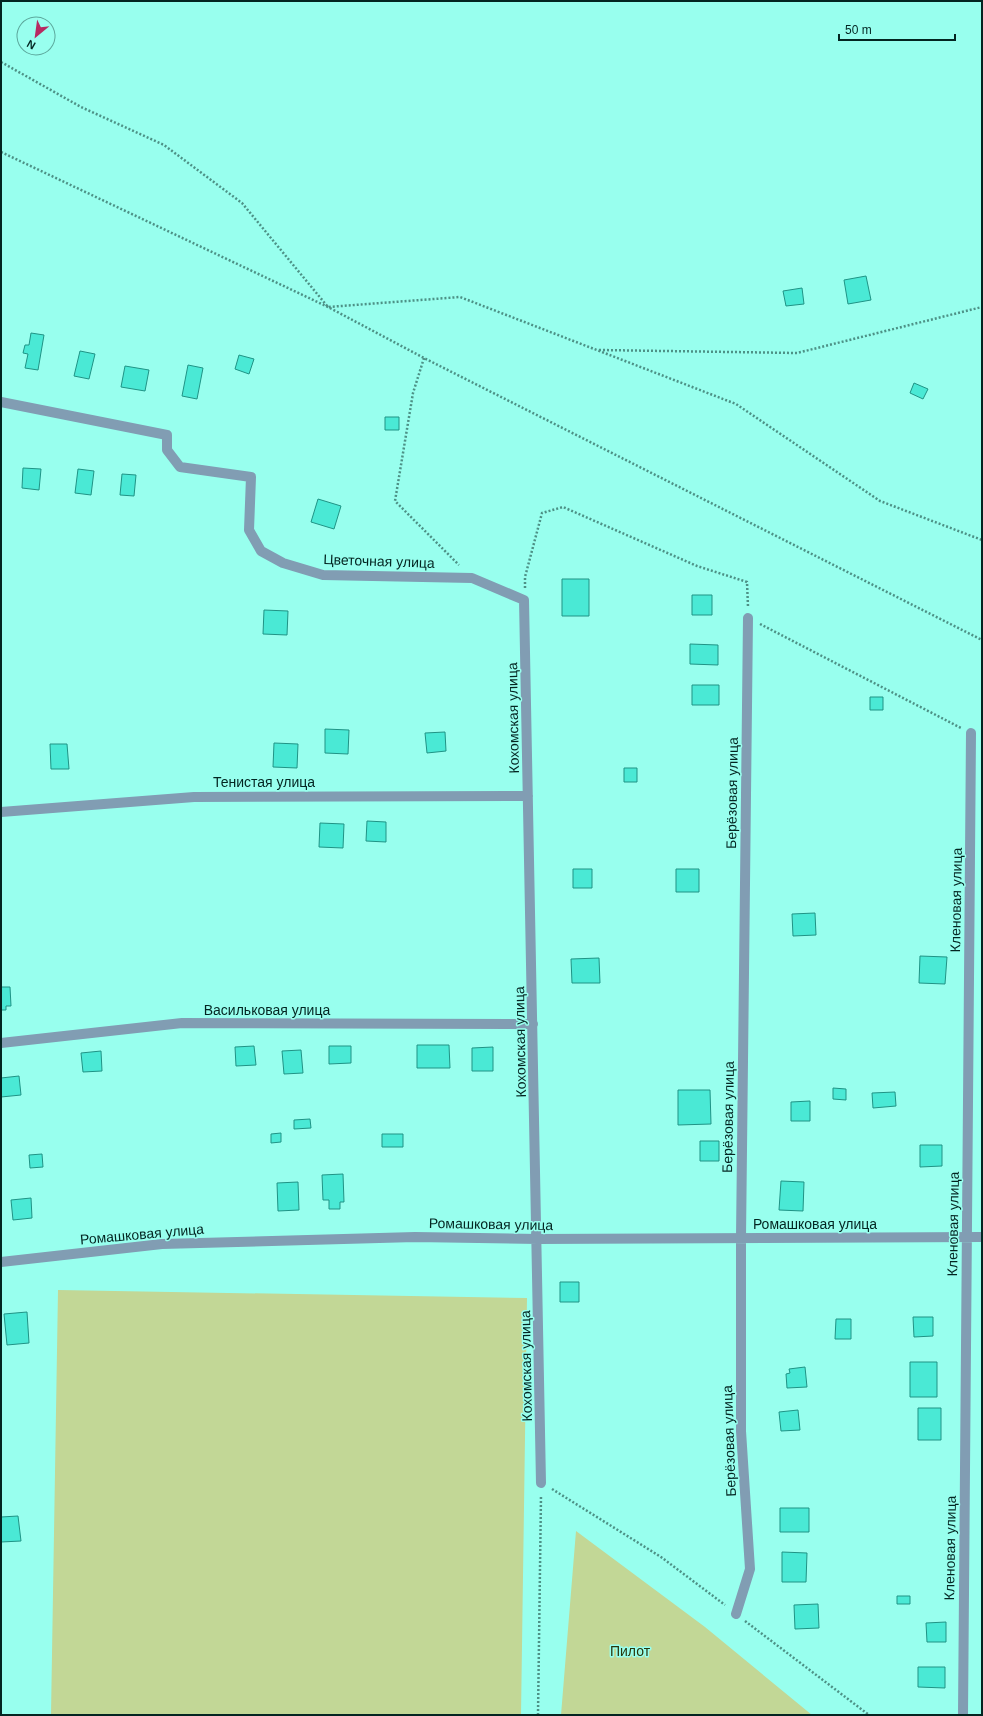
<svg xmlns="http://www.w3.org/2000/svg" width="983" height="1716" font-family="Helvetica,sans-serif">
<rect width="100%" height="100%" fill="#98ffee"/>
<path fill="#c2d796" d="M58 1290 527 1298 521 1715H51Z
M576 1531 705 1627 812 1715H561Z"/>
<path fill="#4ae9d5" stroke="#209385" d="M866 276 871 300 848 304 844 280Z
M802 288 804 304 786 306 783 291Z
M31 333 44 335 38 370 25 368 28 354 23 353 25 345H29Z
M80 351 95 354 89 379 74 376Z
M239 355 254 359 249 374 235 369Z
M188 365 203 368 197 399 182 396Z
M125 366 149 370 145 391 121 387Z
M914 383 928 389 923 399 910 393Z
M385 417H399V430H385Z
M23 468 41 469 39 490 22 488Z
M78 469 94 471 91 495 75 493Z
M122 474 136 475 134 496 120 495Z
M318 499 341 506 334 529 311 522Z
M562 579H589V616H562Z
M692 595H712V615H692Z
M264 610 288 611 287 635 263 634Z
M690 644 718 645V665L690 664Z
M692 685H719V705H692Z
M870 697H883V710H870Z
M325 729 349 730 348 754 325 753Z
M445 732 446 751 427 753 425 733Z
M274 743 298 744 297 768 273 767Z
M50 744H67L69 769H51Z
M624 768H637V782H624Z
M367 821 386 822V842L366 841Z
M320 823 344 824 343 848 319 847Z
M573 869H592V888H573Z
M676 869H699V892H676Z
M815 913 816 935 793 936 792 914Z
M920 956 947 957 945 984 919 983Z
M599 958 600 983H572L571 959Z
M1 987H10L11 1006H6V1010H1Z
M417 1045H449L450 1068H417Z
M254 1046 256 1065 236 1066 235 1047Z
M329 1046H351V1063L329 1064Z
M493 1047V1071H472V1048Z
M301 1050 303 1073 284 1074 282 1051Z
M101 1051 102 1071 83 1072 81 1053Z
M19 1076 21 1095 1 1097V1078Z
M833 1088 846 1089V1100L833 1099Z
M678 1090H710L711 1124 678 1125Z
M895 1092 896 1106 873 1108 872 1093Z
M810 1101V1121H791V1102Z
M310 1119 311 1128 294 1129V1120Z
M281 1133V1142L271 1143V1134Z
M382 1134H403V1147H382Z
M700 1141H719V1161H700Z
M920 1145H942V1166L920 1167Z
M42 1154 43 1167 30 1168 29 1155Z
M343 1174 344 1202H340V1209H329V1200H323L322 1175Z
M781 1181 804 1182 803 1211 779 1210Z
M298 1182 299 1210 278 1211 277 1183Z
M31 1198 32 1218 13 1220 11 1200Z
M560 1282H579V1302H560Z
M27 1312 29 1343 7 1345 4 1314Z
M913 1317H933V1336L914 1337Z
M836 1319H851V1339H835Z
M910 1362H937V1397H910Z
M805 1367 807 1387 787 1388 786 1374 790 1373 789 1369Z
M918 1408H941V1440H918Z
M798 1410 800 1430 781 1431 779 1412Z
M780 1508H809V1532H780Z
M18 1516 21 1541 1 1542V1517Z
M782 1552 807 1553 806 1582H782Z
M897 1596H910V1604H897Z
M818 1604 819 1628 795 1629 794 1605Z
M946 1622V1642H927L926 1623Z
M918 1667H945V1688L918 1687Z"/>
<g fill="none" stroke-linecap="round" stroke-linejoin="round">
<path stroke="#4d9186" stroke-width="2.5" stroke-dasharray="2 2" stroke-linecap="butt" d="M1 62 81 107 164 145 242 203 328 307 460 297 736 404 880 501 982 540
M1 152 328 307 424 358 982 640
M599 350 797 353 982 307
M424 358 413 393 395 501 459 565
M525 588V577L542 513 563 507 697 566 747 582 748 607
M760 624 961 728
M552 1489 661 1557 725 1605
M745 1621 869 1715
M538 1715 541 1495"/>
<path stroke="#819db3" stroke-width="10" d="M1 402 167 435V450L180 467 251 477 249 530 261 551 283 563 323 575 472 578 524 600 541 1483
M1 812 194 797 528 796
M1 1043 182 1023 533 1024
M1 1262 162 1244 415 1237 538 1239 982 1237
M736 1614 750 1569 741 1431V1238L748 618
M963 1715 971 733"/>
</g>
<g text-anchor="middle" stroke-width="3" stroke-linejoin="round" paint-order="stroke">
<g font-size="14" fill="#032521" stroke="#98ffee">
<text transform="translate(379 561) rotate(2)" y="5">Цветочная улица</text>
<text transform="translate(513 718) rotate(-91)" y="5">Кохомская улица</text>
<text x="264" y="787">Тенистая улица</text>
<text transform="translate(732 793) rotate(-89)" y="5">Берёзовая улица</text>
<text transform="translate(956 900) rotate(-89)" y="5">Кленовая улица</text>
<text x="267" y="1015">Васильковая улица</text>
<text transform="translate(520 1042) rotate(-91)" y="5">Кохомская улица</text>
<text transform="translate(728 1117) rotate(-89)" y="5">Берёзовая улица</text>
<text transform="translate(491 1224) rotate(1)" y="5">Ромашковая улица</text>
<text x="815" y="1229">Ромашковая улица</text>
<text transform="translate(953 1224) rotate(-89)" y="5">Кленовая улица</text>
<text transform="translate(142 1234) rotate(-5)" y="5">Ромашковая улица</text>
<text transform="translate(526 1366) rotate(-91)" y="5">Кохомская улица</text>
<text transform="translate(729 1441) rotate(-92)" y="5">Берёзовая улица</text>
<text transform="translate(950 1548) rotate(-89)" y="5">Кленовая улица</text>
</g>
<g font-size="14" fill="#2b360b" stroke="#98ffee">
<text x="630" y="1656">Пилот</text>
</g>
</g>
<rect width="983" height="1716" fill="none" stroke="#032521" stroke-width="4"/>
<g transform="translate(36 36) rotate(209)"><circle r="19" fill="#98ffee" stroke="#5ca89c"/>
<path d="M0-3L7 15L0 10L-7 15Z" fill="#b72a61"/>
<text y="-6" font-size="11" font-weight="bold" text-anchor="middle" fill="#032521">N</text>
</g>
<path d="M839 34v6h116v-6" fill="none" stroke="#032521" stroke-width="2"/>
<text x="845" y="34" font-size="12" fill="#032521" stroke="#98ffee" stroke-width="3" paint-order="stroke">50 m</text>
</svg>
